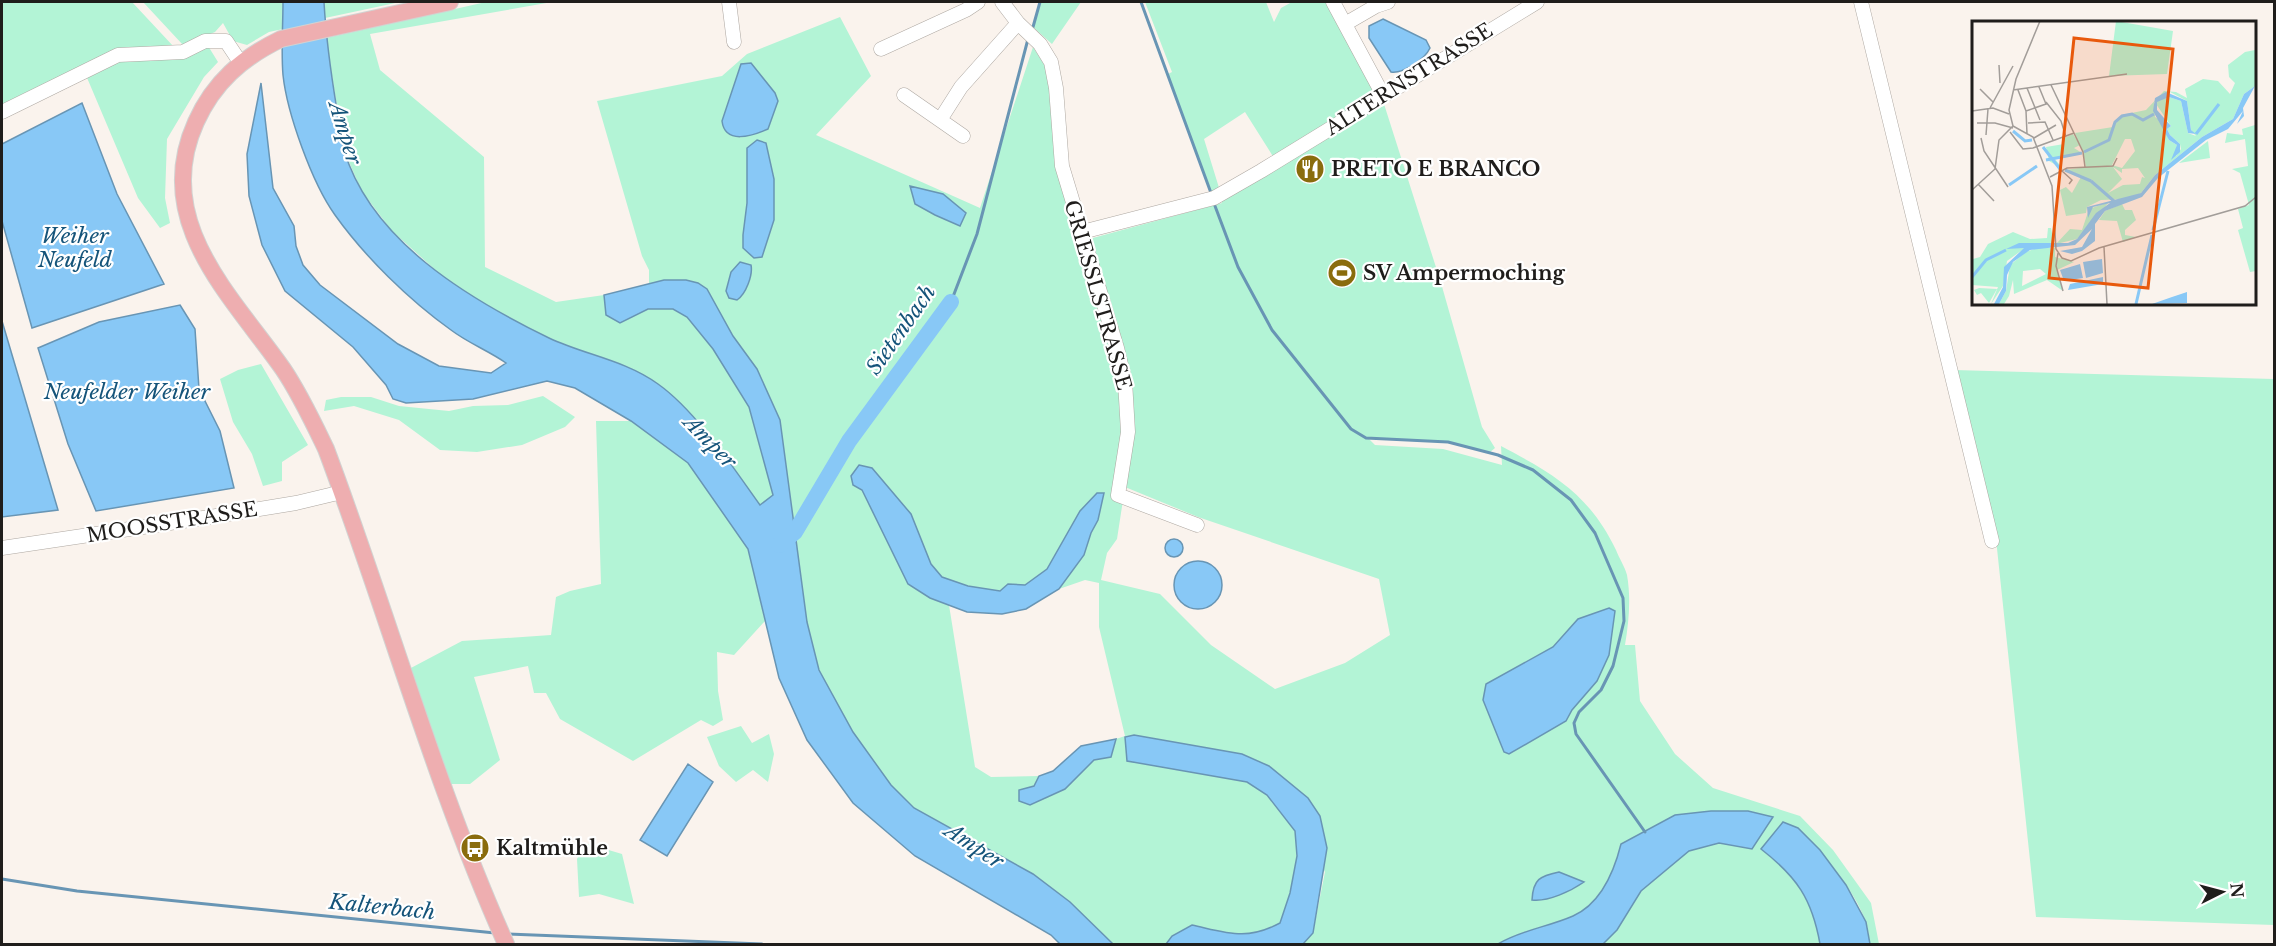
<svg xmlns="http://www.w3.org/2000/svg" width="2276" height="946" font-family="'Libre Baskerville',serif">
<rect width="100%" height="100%" fill="#faf3ed"/>
<path fill="#b3f4d6" fill-rule="evenodd" d="M2 2H132L174 47 118 51 101 56 2 113Z
M143 2H283V29L269 32 247 45 233 41 223 23 215 32 183 45Z
M324 2H400L325 18Z
M486 2H552L370 34 380 70 484 157 485 267 556 302 604 295 606 315 620 323 648 309H673L687 317 713 349 749 407 774 495 760 505 728 460 694 418 658 384 555 341 499 314 442 276 391 230 361 190 344 150 326 38Z
M1041 2H1081L1052 44 1033 27Z
M1145 2H1266L1274 22 1281 8 1292 2H1330L1377 93 1274 158 1245 112 1204 139 1220 191 1211 193 1168 74 1172 72Z
M840 17 871 76 816 135 980 208 1033 47 1047 69 1058 175 1078 242 1222 203 1221 199 1287 159 1316 145 1384 104 1441 283 1482 427 1495 448 1489 453 1448 442 1369 439 1375 445 1443 449 1502 465 1501 446C1554 474 1589 494 1616 550 1619 558 1625 567 1627 575 1631 598 1629 621 1625 645H1635L1640 701 1675 754 1713 788 1800 816 1833 850 1871 903 1879 944H1870C1869 937 1868 928 1866 922 1853 887 1823 854 1798 828L1761 849C1797 877 1812 899 1820 944H1603L1617 930 1641 891 1689 851 1719 843 1752 849 1773 817 1748 811 1645 832 1621 844C1614 872 1600 904 1573 916 1548 927 1521 930 1498 944H1303L1313 932 1325 872 1269 766 1242 754 1134 735 1127 761 1247 782 1267 795 1295 831 1297 856 1290 893 1280 923C1245 941 1228 933 1192 925L1172 936 1166 944H1113L1070 902 1033 874 914 808 891 785 853 732 819 670 807 622 780 420 757 369 733 336 664 280 649 284V270L642 256 597 101 722 76 747 54ZM766 143 774 178V220L762 256 743 235 747 203ZM1125 487 1198 517 1379 579 1390 635 1345 663 1275 689 1211 645 1160 594 1101 580 1107 553 1117 539ZM862 490 911 514C919 533 924 564 942 577 955 587 983 589 1000 591L1008 584 1025 585 1047 569 1080 511 1097 493 1098 520 1091 533 1084 555 1059 589 1085 580 1099 583V627L1125 736 1116 739 1111 757 1094 760 1065 789 1030 805 1034 786 1039 776 991 777 975 767 949 605 930 598 908 583ZM1578 619 1597 681 1572 710 1566 721 1504 752 1483 700 1486 685 1553 647Z
M205 41 218 62 204 77 167 139 165 198 170 223 160 228 138 198 85 73 123 55 187 54Z
M261 364 308 445 282 462V481L263 486 252 454 233 422 220 379 238 370Z
M1954 370 2274 379V925L2036 917 1996 539Z
M543 396 575 417 565 427 522 445 477 452 440 450 399 420 354 406 324 411 326 400 341 397H371L399 406 449 411 473 406 508 405Z
M596 421H631L688 463 748 549 765 621 734 655 717 652 718 691 723 720 713 726 701 720 633 761 560 719 546 693H534L528 666 474 677 500 760 470 784H445L409 669 462 641 551 635 556 597 570 591 601 584Z
M741 726 752 743 769 734 774 754 768 782 753 770 736 782 719 766 707 737Z
M585 843 622 854 634 904 599 894 579 897 577 859Z"/>
<path fill="#88c8f6" stroke="#6895b4" stroke-width="1.5" d="M283 2H324C326 38 331 74 337 110 339 123 340 137 344 150 371 241 469 299 549 338 585 355 625 360 658 384 696 411 732 466 760 505L773 495 749 407 713 349 687 317 673 309H648L620 323 606 315 604 295 664 280H686L698 283 707 289 733 336 757 369 780 420 807 622 819 670 853 732 891 785 914 808 1033 874 1070 902 1113 944H1060L1051 935 915 856 853 803 807 740 779 678 748 549 688 463 631 421 575 388 547 381 473 399 406 403 393 399 386 385 353 347 285 291 262 245 249 196 247 154 261 83 273 188 294 226 296 246 303 265 320 285 398 344 439 366 491 373 506 363C489 351 468 343 451 330 409 300 365 257 335 215 312 183 287 113 283 75 281 51 283 25 283 2Z
M1383 19 1426 40 1430 48C1425 59 1403 74 1391 72L1369 38V26Z
M751 63 775 93 778 101 768 129C752 136 725 145 722 121L741 64Z
M82 103 117 194 164 284 32 328 2 221V144Z
M757 140 766 143 774 179V220L762 257 754 258 743 248V235L747 203V148Z
M910 186 943 194 966 213 960 226 935 215 915 204Z
M740 262 751 265C753 275 746 294 737 300L729 298 726 291 731 272Z
M180 305 195 329 199 389 220 431 234 488 96 511 68 444 38 348 99 322Z
M2 321 58 510 2 517Z
M859 465 872 468 911 514 931 564 942 577 968 586 1000 591 1008 584 1025 585 1047 569 1080 511 1097 493H1104L1098 520 1091 533 1084 555 1059 589 1026 609 1002 614 967 612 930 598 908 584 862 490 853 485 851 476Z
M1165 548a9 9 0 1 1 18 0a9 9 0 1 1-18 0Z
M1174 585a24 24 0 1 1 48 0a24 24 0 1 1-48 0Z
M1609 608 1615 611 1609 655 1597 681 1572 710 1566 721 1509 754 1504 752 1483 700 1486 684 1553 647 1578 619Z
M1134 735 1242 754 1269 766 1308 798 1320 816 1327 848 1313 933 1303 944H1166L1172 936 1192 925C1228 933 1246 941 1280 923L1290 893 1297 856 1295 831 1267 795 1247 782 1127 761 1125 737Z
M1116 739 1111 757 1094 760 1065 789 1030 805 1019 801V790L1034 786 1039 776 1053 771 1081 746Z
M688 764 713 782 667 856 640 840Z
M1711 811H1748L1773 817 1752 849 1719 843 1689 851 1641 891 1617 930 1603 944H1498C1521 930 1548 927 1573 916 1600 904 1614 872 1621 844L1675 815Z
M1783 822 1798 828 1820 850 1846 885 1866 922 1870 944H1820C1812 899 1797 877 1761 849Z
M1559 872 1584 882C1571 891 1548 902 1532 900 1533 879 1540 876 1559 872Z"/>
<g fill="none" stroke-linecap="round" stroke-linejoin="round">
<path stroke="#6895b4" stroke-width="3" d="M1141 2 1211 193
M1033 27 1040 2
M1215 206 1238 267 1272 330 1351 429 1366 438 1448 442 1498 455 1533 470 1571 500 1595 533 1623 598 1624 621 1613 666 1601 690 1579 712 1574 723 1576 734 1645 832
M951 302 977 234 1028 39
M2 879 77 891 495 933
M507 934 762 944"/>
<path stroke="#88c8f6" stroke-width="16" d="M779 545 795 532 849 441 951 302"/>
<g stroke="#aea8a2" stroke-width="15">
<path id="minor" d="M729 2 734 42
M1002 2 1018 23 1040 44 1051 62 1056 88 1062 166 1117 348 1125 381 1128 432 1118 495 1197 525
M1333 2 1383 95
M1861 2 1992 541
M1345 24 1376 6 1388 2
M881 49 966 10 978 2
M904 95 940 120 961 87 1018 23
M2 112 118 55 183 52 205 41H226L240 62
M940 120 963 136
M1082 232 1214 198 1261 171 1537 2
M2 548 210 517 296 503 342 492"/>
</g>
<g stroke="#d2d2d1" stroke-width="18">
<path id="major" d="M450 2 281 39C242 58 214 82 196 122 151 221 231 295 283 369 300 394 313 422 326 449 388 614 434 783 506 944"/>
</g>
<use href="#minor" stroke="#fff" stroke-width="14"/>
<use href="#major" stroke="#eeaeb0" stroke-width="16"/>
</g>
<defs>
<g id="restaurant-disc" transform="scale(1.5)"><circle r="9.5" fill="#8a6c0d" stroke="#fff"/><path d="M-5-6h1v4h1v-4h1v4h1v-4h1v5L-1.5 .5V6h-2V.5L-5-1ZM5-6V6H3V1.5H1.5Q1.5-4 5-6Z" fill="#fff"/></g>
<g id="stadium-disc" transform="scale(1.5)"><circle r="9.5" fill="#8a6c0d" stroke="#fff"/><path d="M0-5a6.5 5 0 1 0 0 10a6.5 5 0 1 0 0-10ZM-3.5-1.8h7v3.6h-7Z" fill="#fff"/></g>
<g id="bus-disc" transform="scale(1.5)"><circle r="9.5" fill="#8a6c0d" stroke="#fff"/><path d="M-5-6H5V4H4V6H2V4H-2V6H-4V4H-5ZM-3.5-4V0h7V-4ZM-3.5 1.2v1.5H-2V1.2ZM2 1.2v1.5H3.5V1.2Z" fill="#fff"/></g>
</defs>
<g fill-rule="evenodd">
<use href="#restaurant-disc" x="1310" y="169"/>
<use href="#stadium-disc" x="1342" y="273"/>
<use href="#bus-disc" x="475" y="848"/>
</g>
<g text-anchor="middle" stroke-width="4.5" stroke-linejoin="round" paint-order="stroke">
<g font-size="20" fill="#1f1d1b" stroke="#fff">
<text transform="translate(1409 79) rotate(-32)" y="7">ALTERNSTRASSE</text>
<text transform="translate(1098 295) rotate(74)" y="7">GRIESSLSTRASSE</text>
<text transform="translate(172 522) rotate(-9)" y="7">MOOSSTRASSE</text>
</g>
<g font-size="20" font-weight="bold" fill="#1f1d1b" stroke="#fff" text-anchor="start">
<text x="1331" y="176">PRETO E BRANCO</text>
<text x="1363" y="280">SV Ampermoching</text>
<text x="496" y="855">Kaltmühle</text>
</g>
<g font-size="21" font-style="italic" fill="#15547a" stroke="#fff">
<text transform="translate(345 133) rotate(73)" y="7">Amper</text>
<text x="75" y="243">Weiher<tspan x="75" dy="24">Neufeld</tspan></text>
<text transform="translate(901 330) rotate(-55)" y="7">Sietenbach</text>
<text x="127" y="399">Neufelder Weiher</text>
<text transform="translate(710 442) rotate(46)" y="7">Amper</text>
<text transform="translate(974 846) rotate(33)" y="7">Amper</text>
<text transform="translate(382 907) rotate(6)" y="7">Kalterbach</text>
</g>
</g>
<g transform="translate(1972 21)">
<rect width="284" height="284" fill="#faf3ed"/>
<path d="M144 0 201 10 195 53 137 55ZM283 29V65L272 73 261 98 230 116 183 154 169 172 156 178 129 179 115 186 114 192 94 195 88 169 94 166 100 172 109 156 93 149 114 146 111 131 108 124 102 127 110 132 83 138 91 148 77 140 74 126 92 123 90 118 101 113 107 123 103 112 141 106 150 94 174 89 192 70 204 71 215 77 213 68 231 58 246 60 258 73 263 62 257 56 256 44 273 31ZM198 71 215 80 219 109 224 115 216 112 209 80 197 76 183 78ZM182 80 199 105 195 108 198 114 208 123 209 128 204 135 205 124 197 119 189 100 183 96ZM153 118H159L163 130 150 147 140 144ZM141 146 150 152V148L166 147 173 157 170 156 168 163 151 164 136 172 150 158ZM283 104 284 250 278 251 266 209 271 207 266 188 277 184 268 152 260 148 276 145 273 118 253 122 255 112 271 114 270 108ZM236 120 238 137 207 142ZM137 181 105 218 84 223 98 208 110 209 117 188ZM150 183 153 189H160L164 199 153 209V214L164 216 151 221 145 200 127 199 133 190ZM76 207H79L82 223 51 222 38 227H53L35 240 31 265 19 283 26 266 0 264 1 238 8 236 16 223 41 211 58 218 75 217ZM65 227H83V236L102 241 85 249 91 270 75 259 42 273 41 259 37 275 32 283H27L34 270 38 244 54 231ZM68 248 74 253 50 265 51 250ZM7 267 25 268 17 282 9 272 5 274 2 269Z" fill="#b3f4d6" fill-rule="evenodd"/>
<path d="M283 65 271 87 272 95 265 103 271 90 256 108 234 119 186 157 170 176 133 190 123 203V220L110 230 100 233 88 230 110 226 120 208 103 224 58 229 41 241 35 254 34 270 27 283H22L31 266 32 246 52 227 34 228 47 222H96L105 218 124 192 138 182 121 186 116 197 115 186 169 172 183 154 230 116 261 98 272 73ZM194 71 215 80 219 109 224 113 216 112 209 80 197 76 185 81V89L199 105 195 108 198 114 208 123V131L199 139 205 124 197 119 181 90 183 77ZM130 238 131 252 114 257 111 241ZM108 243 111 257 92 260 88 249ZM131 256V263L96 269 98 263ZM215 271V282L180 283 200 276Z" fill="#88c8f6"/>
<path fill="none" stroke="#88c8f6" stroke-width="3" d="M41 110 53 120 60 119M224 113 247 83M71 126 88 148M112 131 137 119 143 101 150 95 160 93 171 99 182 93M74 139 110 132M93 149 119 160M119 160 143 181M37 164 65 145M181 209 196 150M0 256 14 239 34 229M164 283 180 214"/>
<path fill="none" stroke="#a29d99" stroke-width="1.5" d="M27 44 28 62M79 64 111 131 113 146M55 67 68 99M8 68 21 81M41 69 155 53M46 69 54 90 55 113M74 81 89 100 94 116M18 87 41 45M0 90 21 87 37 93M54 90 74 83 67 66M5 102H23L41 107M56 102 73 101 81 119M41 105 37 89 44 58 68 0M38 111 51 128 61 127M14 114 16 88M9 117 12 130 36 166M62 117 84 104M61 127 102 112M90 150 100 159 97 163M78 156 95 147 141 145 145 137M6 163 22 180M0 169 23 148 27 119 41 105 61 116 80 165 84 228 90 237 99 240 127 227 273 185 284 176M132 226 135 283M86 232 84 245 91 270"/>
<path fill="#e8590c" fill-opacity="0.15" stroke="#e8590c" stroke-width="3" d="M102 17 201 28 176 267 77 257Z"/>
<rect width="284" height="284" fill="none" stroke="#1f1d1b" stroke-width="3"/>
</g>
<rect width="2276" height="946" fill="none" stroke="#1f1d1b" stroke-width="6"/>
<g transform="translate(2222 892) rotate(84)" stroke="#ffffff" stroke-width="4.5" paint-order="stroke">
<path d="M0-4.5L10 22L0 15L-10 22Z" fill="#1f1d1b"/>
<text y="-9" font-size="16" font-weight="bold" text-anchor="middle" fill="#1f1d1b">N</text>
</g>
</svg>
